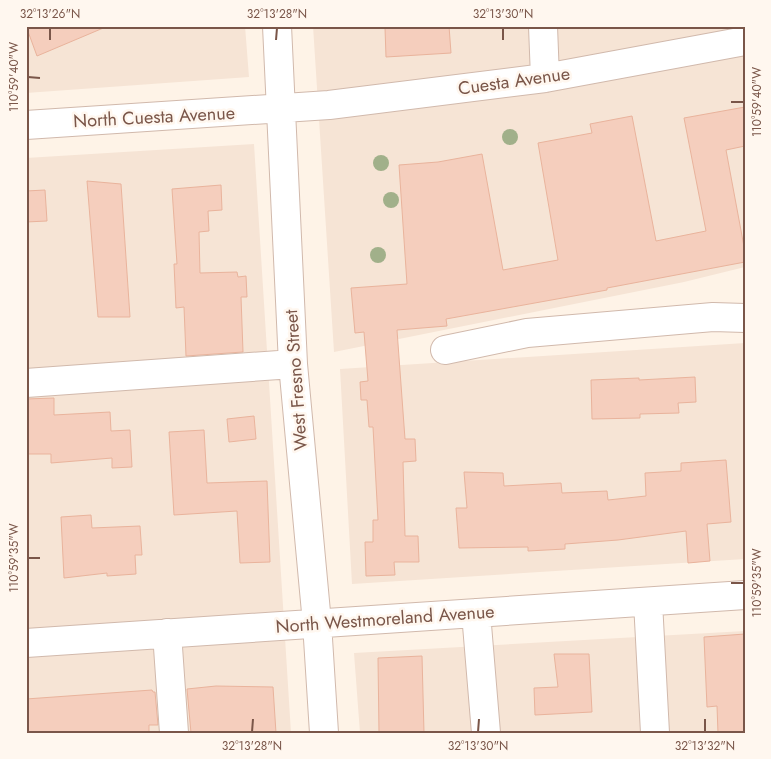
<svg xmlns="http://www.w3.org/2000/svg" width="771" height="759" font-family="Jost,sans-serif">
<rect width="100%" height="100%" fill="#fef3e7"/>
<path fill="#f6e4d5" d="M26 26H245L249 77 26 93Z
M313 26H745V267L684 282 334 352Z
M254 144 291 733H26V158Z
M745 343V559L352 584 340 369Z
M745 631V733H360L354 653Z"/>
<path fill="#f5cebd" stroke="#e9b39c" d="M26 26H108L37 56Z
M417 26H449L451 53 386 57 385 28Z
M745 107V146L726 150 745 252V262L607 288V290L446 319 447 326 397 330 405 439H415L416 461 403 462 405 536H418L419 562H394L395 575 366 576 365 542H373V520H378L373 427H369L367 400H361L360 382 368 381 364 332 355 333 351 288 407 284 399 165 438 162 482 154 503 270 558 260 538 143 592 133 590 124 632 116 656 241 706 231 684 118Z
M87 181 121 184 130 317H98Z
M221 185 222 210 208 211 209 231 199 232 200 273 237 272 238 277 246 276 247 297H241L243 352 186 356 184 307 176 308 174 264H177L172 189Z
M45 190 47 221 26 222V191Z
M695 377 696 402 678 403 679 413 640 414V418L592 419 591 380 639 378V380Z
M54 398V415L110 412 111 431 130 430 132 467 112 468V458L51 463V454H26V399Z
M254 416 256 439 229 442 227 419Z
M204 430 207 483 267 481 270 562 240 563 237 511 174 515 169 432Z
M726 460 731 522 707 524 710 561 688 563 686 531 618 540 565 544V549L528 551V547L459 548 456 508H467L464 472 503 473 504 486 561 483 562 493 607 491 608 500 646 496 645 473 681 471V463Z
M91 515 92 528 140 526 142 555H135L136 574 107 576V573L64 578 61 517Z
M745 634V733H718L717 706 707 707 704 637Z
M554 654H589L592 712 535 715 534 688 558 687Z
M422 656 424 733H379L378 658Z
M216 686 273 687 276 733H191L187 689Z
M152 690 153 692H155L158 725H149V733H26V699Z"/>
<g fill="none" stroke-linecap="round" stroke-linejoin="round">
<g stroke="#d1b9ac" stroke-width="30">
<path id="minor" d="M277 26 293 364 317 623 324 733
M543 26 545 78
M26 125 329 105 545 78 745 41
M445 350 527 333 713 317 745 318
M26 383 293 364
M648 602 655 733
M476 613 486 733
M167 633 174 733
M26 643 745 595"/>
</g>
<use href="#minor" stroke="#fff" stroke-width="28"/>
</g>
<g fill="#a1b08a">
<circle cx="510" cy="137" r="8"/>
<circle cx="381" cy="163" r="8"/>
<circle cx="391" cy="200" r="8"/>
<circle cx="378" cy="255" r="8"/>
</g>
<path fill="none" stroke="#7a5649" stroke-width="2" d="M50 40V28M276 40 277 28M503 40V28M28 77 40 78M731 102H744M28 558H40M731 583H744M252 732 253 719M478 732 479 719M705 732V719"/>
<g text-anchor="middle" stroke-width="5" stroke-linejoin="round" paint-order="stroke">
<g font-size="18" fill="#7a5649" stroke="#fff7ef">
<text transform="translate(514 81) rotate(-8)" y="6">Cuesta Avenue</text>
<text transform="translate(154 117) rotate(-3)" y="6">North Cuesta Avenue</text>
<text transform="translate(296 380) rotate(-94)" y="6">West Fresno Street</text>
<text transform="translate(385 619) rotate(-4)" y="6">North Westmoreland Avenue</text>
</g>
</g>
<rect width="771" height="759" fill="none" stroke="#fff7ef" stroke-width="55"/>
<rect x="28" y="28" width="716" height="704" fill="none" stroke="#7a5649" stroke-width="2"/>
<g font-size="12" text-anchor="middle" fill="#7a5649">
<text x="50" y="18">32°13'26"N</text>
<text x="277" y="18">32°13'28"N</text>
<text x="503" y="18">32°13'30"N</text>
<text transform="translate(14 77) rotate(-90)" y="4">110°59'40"W</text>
<text transform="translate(757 102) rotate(-90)" y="4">110°59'40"W</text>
<text transform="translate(14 558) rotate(-90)" y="4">110°59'35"W</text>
<text transform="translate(757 583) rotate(-90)" y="4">110°59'35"W</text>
<text x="252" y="750">32°13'28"N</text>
<text x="478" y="750">32°13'30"N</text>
<text x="705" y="750">32°13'32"N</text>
</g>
</svg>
